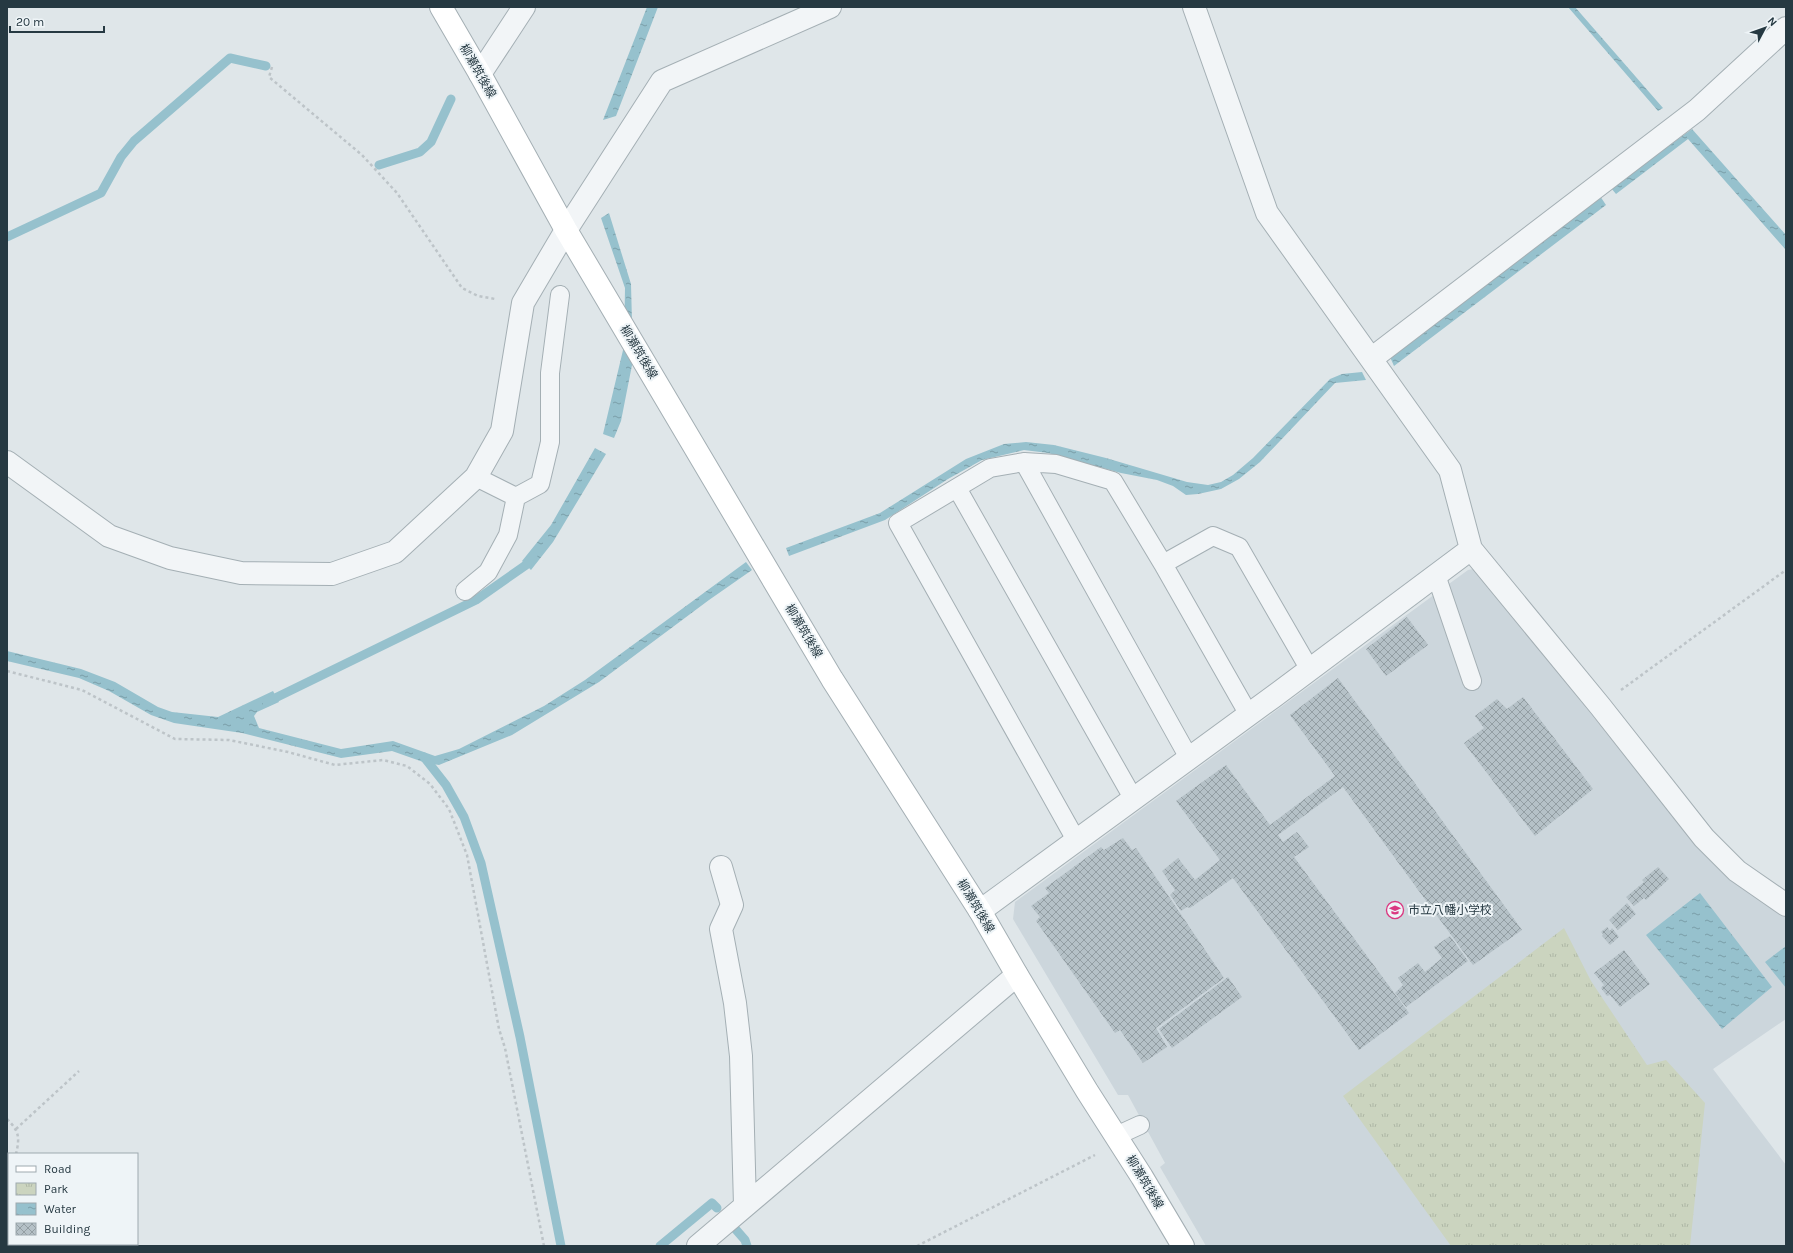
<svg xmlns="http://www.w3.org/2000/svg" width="1793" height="1253" font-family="Karla,'Noto Sans JP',sans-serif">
<defs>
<pattern id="park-tufts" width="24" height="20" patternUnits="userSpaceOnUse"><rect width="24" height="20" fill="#cbd4bf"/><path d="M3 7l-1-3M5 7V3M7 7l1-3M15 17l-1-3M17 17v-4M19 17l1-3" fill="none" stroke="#aeb7a5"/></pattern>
<pattern id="water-ripples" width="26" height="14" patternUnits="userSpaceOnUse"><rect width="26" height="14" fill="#96c1cd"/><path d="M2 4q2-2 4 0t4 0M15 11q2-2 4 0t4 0" fill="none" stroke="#7a9ea8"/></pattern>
<pattern id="building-cross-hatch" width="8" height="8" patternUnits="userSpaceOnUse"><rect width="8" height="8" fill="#b5c1c7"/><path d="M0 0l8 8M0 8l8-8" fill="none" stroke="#939ea3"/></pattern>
</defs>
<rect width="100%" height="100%" fill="#dfe6e9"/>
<path fill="#ccd6dc" d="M1473 569 1477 571 1687 834 1726 875 1786 917V1019L1713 1069 1786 1165V1246H1206L1160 1167 1165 1163 1128 1095H1118L1013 919 1015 902 1468 570Z"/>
<path fill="url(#park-tufts)" d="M1564 928 1591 981 1647 1065 1666 1060 1705 1103 1690 1246H1451L1343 1096Z"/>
<path fill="url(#water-ripples)" d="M647 7H658L616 116 603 120Z
M1568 7H1575L1663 108 1658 111Z
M1692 129 1786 235V250L1688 139 1616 194 1611 188Z
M1600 196 1606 205 1394 366 1390 357Z
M609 213 631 284 633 360 621 421 614 438 603 434 624 346 625 288 601 218Z
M1362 372 1366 380 1335 383 1260 462 1239 479 1221 489 1198 494 1186 495 1173 486 1157 480 1121 473 1048 453 1024 450 982 460 948 479 885 520 789 556 786 548 880 513 966 459 1004 444 1026 442 1054 445 1106 458 1187 482 1208 485 1221 482 1233 475 1253 458 1330 379 1342 374Z
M595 448 606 454 553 542 531 570 522 561 551 525Z
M746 562 752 570 709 600 599 682 512 735 439 765 426 763 392 751 341 758 242 733 174 723 151 715 109 691 79 678 7 661V651L81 669 115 682 158 707 172 712 218 717 273 691 279 702 257 712 254 716 259 728 341 749 393 741 435 756 459 749 544 706 585 680Z
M1700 893 1772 987 1722 1029 1646 935Z
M1786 946V988L1765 962Z"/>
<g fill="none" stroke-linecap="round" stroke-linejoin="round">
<path stroke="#96c1cd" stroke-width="9" d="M379 165 420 152 431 142 451 99
M7 237 101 193 121 157 134 141 230 58 266 66
M267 702 476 600 526 565 533 556
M424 757 446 785 464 817 481 863 520 1037 561 1246
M731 1224 745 1240 747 1246
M660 1246 712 1203 717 1208"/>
</g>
<path fill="url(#building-cross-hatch)" d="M1407 617 1428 645 1386 676 1366 649Z
M1338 678 1522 930 1473 965 1343 787 1278 835 1283 842 1297 832 1309 847 1294 857 1409 1013 1359 1050 1233 878 1190 908 1187 907 1181 911 1170 895 1175 890 1162 871 1178 858 1195 880 1220 860 1176 801 1226 765 1270 825 1335 776 1290 715Z
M1523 697 1593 789 1535 836 1464 743 1484 728 1475 716 1497 699 1507 709Z
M1123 838 1132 850 1136 848 1224 978 1156 1028 1167 1047 1143 1063 1120 1030 1115 1033 1036 921 1040 917 1031 906 1049 893 1045 888 1101 847 1104 850Z
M1658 867 1669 879 1646 900 1644 898 1634 906 1626 897 1644 882 1642 880Z
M1627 903 1636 914 1618 930 1609 920Z
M1607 927 1610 931 1612 928 1619 937 1610 945 1602 936 1603 934 1601 932Z
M1450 936 1468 961 1406 1007 1395 993 1403 985 1398 978 1418 963 1425 972 1442 958 1434 947Z
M1624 950 1650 984 1620 1007 1610 995 1607 996 1601 988 1604 985 1594 973Z
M1228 977 1242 997 1172 1048 1159 1029Z"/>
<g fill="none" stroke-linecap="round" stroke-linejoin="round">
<g stroke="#a4afb4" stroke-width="20">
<path id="lane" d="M1024 462 1189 758
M476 477 516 497 540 484 550 442V373L560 295
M957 488 1133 798
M1163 564 1249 715
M1436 575 1472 681
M465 591 488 572 508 535 516 497
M1076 840 898 523 990 468 1024 462 1056 464 1113 481 1163 564 1213 536 1239 547 1310 670
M1116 1136 1140 1125"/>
</g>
<g stroke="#a4afb4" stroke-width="24">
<path id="street" d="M1194 7 1267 213 1450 470 1471 549 1600 706 1704 838 1737 871 1786 905
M480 74 524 7
M1371 359 1697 110 1786 28
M7 462 109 536 170 558 241 573 332 574 395 552 476 477 502 431 523 303 566 230 662 81 830 7
M721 867 732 905 721 929 735 1003 741 1056 745 1206
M980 911 1273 697 1471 549
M698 1246 1017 975"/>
</g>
<g stroke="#a4afb4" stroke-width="24">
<path id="secondary" d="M441 7 480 74 566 230 832 679 980 911 1017 975 1087 1091 1142 1177 1183 1246"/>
</g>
<path stroke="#bdc4c8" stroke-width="2.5" stroke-dasharray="3 3" stroke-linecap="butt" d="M272 67 269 77 362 155 397 193 462 288 478 296 495 299
M7 671 82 690 175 739 229 740 288 752 335 765 383 760 407 766 430 784 449 809 467 855 499 1029 505 1048 544 1246
M1621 690 1786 570
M7 1119C19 1131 20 1137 16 1154
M16 1129 79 1071
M7 1171 9 1169
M917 1246 1095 1155"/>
<use href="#lane" stroke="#f2f5f7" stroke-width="18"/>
<use href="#street" stroke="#f2f5f7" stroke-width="22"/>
<use href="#secondary" stroke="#fff" stroke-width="22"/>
</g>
<defs>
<g id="school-ring" transform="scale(0.9)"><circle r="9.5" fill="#eef4f7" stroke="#da3881" stroke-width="1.5"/><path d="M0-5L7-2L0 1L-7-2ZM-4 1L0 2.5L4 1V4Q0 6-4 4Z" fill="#da3881"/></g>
</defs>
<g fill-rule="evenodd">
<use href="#school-ring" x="1395" y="910"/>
</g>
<g text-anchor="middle" stroke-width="4" stroke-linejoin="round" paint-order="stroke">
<g font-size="12" fill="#263942" stroke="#eef4f7">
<text transform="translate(478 71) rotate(60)" y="4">柳瀬筑後線</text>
<text transform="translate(639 352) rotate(59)" y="4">柳瀬筑後線</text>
<text transform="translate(804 631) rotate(59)" y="4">柳瀬筑後線</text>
<text transform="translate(976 906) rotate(59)" y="4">柳瀬筑後線</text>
<text transform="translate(1145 1182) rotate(59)" y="4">柳瀬筑後線</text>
</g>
<g font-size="12" fill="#263942" stroke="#eef4f7" text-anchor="start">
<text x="1408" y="914">市立八幡小学校</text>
</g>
</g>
<rect width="1793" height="1253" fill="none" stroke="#263942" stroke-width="16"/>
<rect x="8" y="1153" width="130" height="92" fill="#eef4f7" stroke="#9ea9af"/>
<rect x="16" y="1166" width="20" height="6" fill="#ffffff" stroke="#9ea9af"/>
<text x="44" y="1173" font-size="12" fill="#263942">Road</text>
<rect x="16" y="1183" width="20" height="12" fill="url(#park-tufts)" stroke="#9ea9af"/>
<text x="44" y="1193" font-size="12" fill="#263942">Park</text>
<rect x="16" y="1203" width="20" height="12" fill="url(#water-ripples)" stroke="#9ea9af"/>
<text x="44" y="1213" font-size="12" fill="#263942">Water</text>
<rect x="16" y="1223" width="20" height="12" fill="url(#building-cross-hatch)" stroke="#9ea9af"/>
<text x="44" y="1233" font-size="12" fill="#263942">Building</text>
<g transform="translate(1765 28) rotate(49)" stroke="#eef4f7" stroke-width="3" paint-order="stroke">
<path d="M0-3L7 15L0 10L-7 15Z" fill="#263942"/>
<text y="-6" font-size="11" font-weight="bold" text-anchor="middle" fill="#263942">N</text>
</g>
<path d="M10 26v6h94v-6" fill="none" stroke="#263942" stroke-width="2"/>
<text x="16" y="26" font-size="12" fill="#263942" stroke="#eef4f7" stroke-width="3" paint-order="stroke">20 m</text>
</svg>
